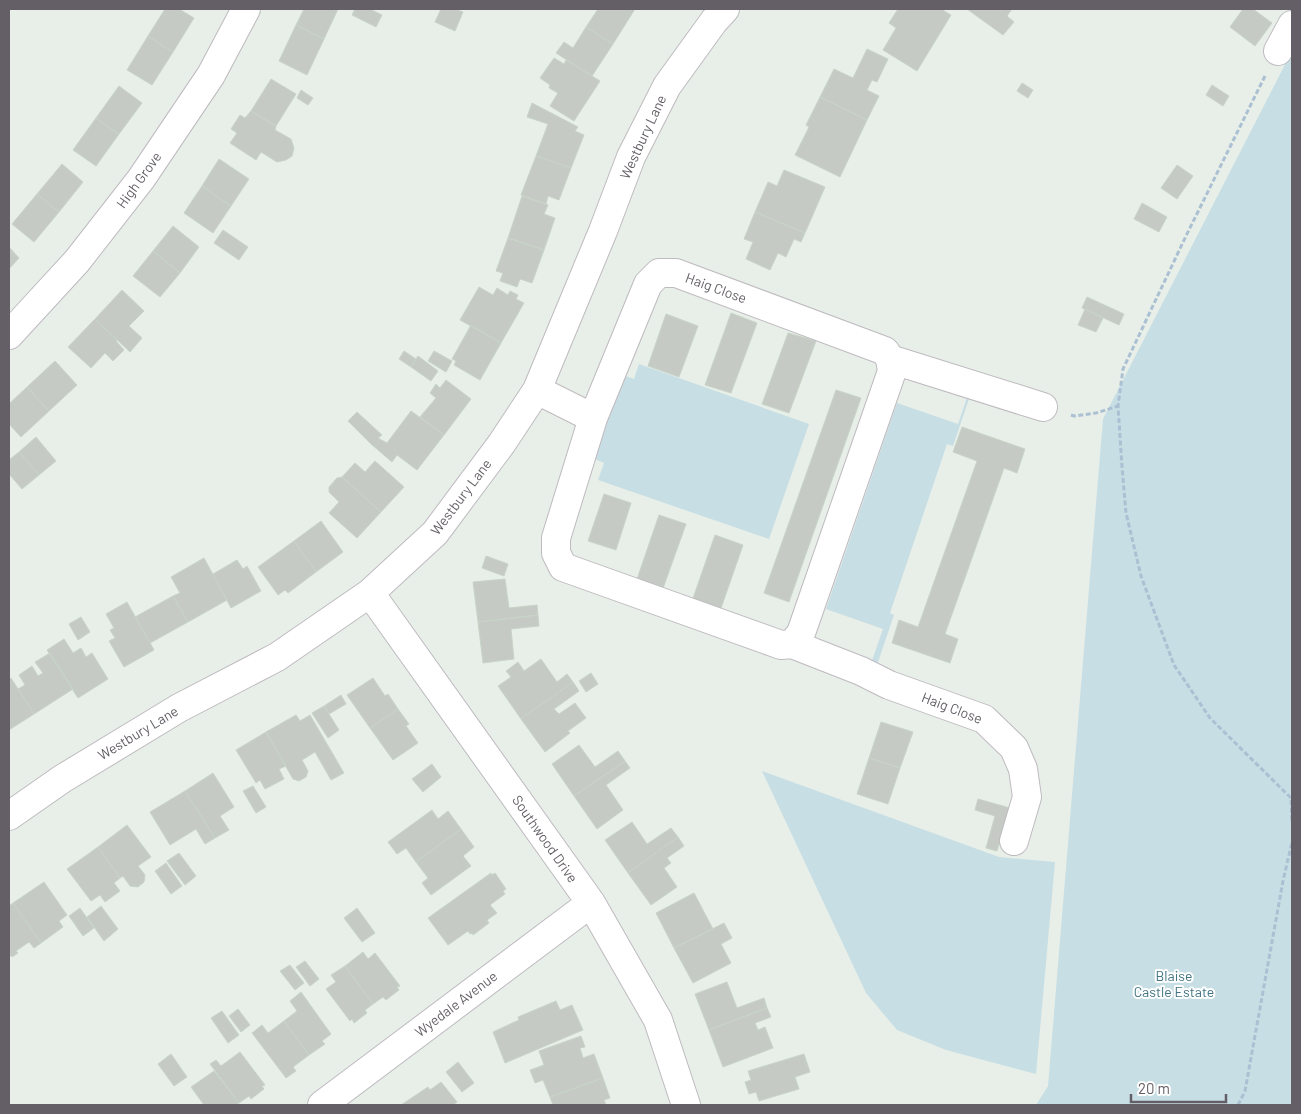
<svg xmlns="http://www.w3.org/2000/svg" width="1301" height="1114" font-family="Barlow,sans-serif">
<rect width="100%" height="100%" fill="#e8efe8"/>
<path fill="#c7dee4" d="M1292 51V1105H1036L1048 1086 1103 419Z
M639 364 809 424 769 539 598 480 604 463 590 457 620 374 634 379Z
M970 389 972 390 953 446 947 444 890 613 894 615 875 671 869 669 883 629 826 609 897 403 958 424Z
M762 771 999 857 1055 862 1036 1074 946 1050 897 1030 866 993Z"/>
<path fill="#c5cbc4" stroke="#c8d4c7" d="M165 9H179L194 18 173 52 148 36Z
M304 9H338L324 39 296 25Z
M355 9H370L382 15 376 27 352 15Z
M441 9H455L463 12 455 31 435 22Z
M598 9H635L613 44 586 27Z
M898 9H941L951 15 917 71 883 50 896 28 889 23Z
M967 9H1012L1007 16 1014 22 1003 35Z
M1243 9H1253L1272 23 1255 46 1230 27Z
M296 25 324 39 307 75 279 61Z
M586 27 613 44 592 76 556 53 564 42 573 48Z
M148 36 173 52 152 85 127 70Z
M867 49 888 59 877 82 872 80 867 90 879 96 867 120 820 97 834 69 853 78Z
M554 58 564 64 566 60 600 81 574 121 550 106 558 93 549 88 550 85 540 78Z
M271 79 296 94 276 126 251 111Z
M1022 83 1033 90 1028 98 1017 91Z
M1212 85 1229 96 1223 106 1206 95Z
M119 86 142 103 119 134 96 118Z
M301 90 313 98 308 105 297 98Z
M820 97 867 120 840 177 795 155 809 127 806 125Z
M532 103 578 127 575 131 584 135 571 168 536 156 548 124 527 117Z
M251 111 276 126 275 130 291 139 294 148 292 156 286 160 277 162 261 152 256 160 230 143 237 133 231 129 240 115 245 118Z
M96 118 119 134 96 166 73 150Z
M536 156 571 168 559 200 548 196 546 204 521 195Z
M219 159 249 179 231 206 202 186Z
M62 164 83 182 59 212 37 194Z
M1177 165 1193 176 1177 199 1161 188Z
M784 170 825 187 805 233 755 212 768 182 777 186Z
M202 186 231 206 213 233 184 213Z
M37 194 59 212 34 242 12 224Z
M522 196 548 205 544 214 555 218 544 250 508 238Z
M1142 203 1167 217 1159 232 1134 219Z
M755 212 805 233 801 242 794 239 786 257 778 253 770 270 746 259 753 242 744 239Z
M173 226 199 247 180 273 153 251Z
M223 230 248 247 239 260 214 243Z
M508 238 544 250 532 283 520 279 517 287 500 281 503 273 496 271Z
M9 247 19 258 9 269Z
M153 251 180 273 160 297 133 276Z
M479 287 493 295 497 288 508 295 510 291 518 295 516 299 524 303 501 343 460 320Z
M122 290 144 311 129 326 142 338 130 352 95 319Z
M1087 297 1124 314 1119 325 1082 308Z
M1085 309 1103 318 1096 332 1078 325Z
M731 313 757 323 731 393 705 385Z
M666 314 698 326 679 377 648 366Z
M95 319 117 340 116 341 124 350 113 361 105 353 91 368 68 347Z
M471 325 501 343 480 380 454 365 456 361 452 359Z
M788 333 816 341 789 413 762 404Z
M404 351 416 359 411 367 399 359Z
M434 351 452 361 446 372 428 361Z
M418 356 438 371 431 381 411 367Z
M55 361 77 385 49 411 27 387Z
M446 380 471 399 444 435 420 417 436 398 430 393 436 384 440 388Z
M27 387 49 411 21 437 9 424V404Z
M836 390 861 398 789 602 764 593Z
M411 411 444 435 417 470 397 455 392 462 371 444 348 421 357 412 382 435 378 438 387 443Z
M962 427 1025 449 1017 473 1004 468 945 634 958 639 950 663 892 643 899 620 918 627 977 461 953 452Z
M36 437 56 461 39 475 19 452Z
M19 452 39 475 22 489 9 474V460Z
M375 461 404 487 381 512 342 477 355 463 365 472Z
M342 477 381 512 357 538 329 513 339 502 329 492V487L337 478Z
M604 494 631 503 616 550 588 541Z
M659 515 686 524 661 594 635 585Z
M321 521 343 552 316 572 294 541Z
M715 535 743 545 719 614 691 604Z
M294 541 316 572 288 593 285 590 278 595 258 567Z
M486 556 508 564 504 576 482 568Z
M204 558 227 600 188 622 173 596 180 593 171 577Z
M237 560 243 569 247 566 261 591 231 608 213 574Z
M505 579 509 608 537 605 538 615 478 622 473 582Z
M173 596 188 622 150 643 135 617Z
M127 602 154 650 124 667 109 641 115 638 110 630 114 628 106 614Z
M538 615 539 626 511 629 514 659 483 663 478 622Z
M81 617 90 632 78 640 69 624Z
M64 639 73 653 81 648 86 657 92 653 108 679 78 698 47 650Z
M50 653 73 689 34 714 18 689 25 685 19 675 32 666 38 676 43 673 35 662Z
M541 659 557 682 567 674 573 682 521 719 498 686 511 677 506 671 518 662 524 671Z
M591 673 598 684 586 692 579 681Z
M11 678 34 714 9 730V680Z
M373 678 385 696 388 694 398 709 370 728 347 695Z
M573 682 579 691 554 709 559 714 575 703 586 718 568 731 570 733 545 752 521 719Z
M341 695 346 704 329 714 324 706Z
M324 706 339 730 328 738 312 713Z
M398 709 409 724 406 726 418 743 393 760 370 728Z
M296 715 300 721 310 715 344 773 331 780 315 752 302 760 308 771 306 777 299 781 293 779 266 732Z
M881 722 913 732 900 768 869 758Z
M266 732 286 766 279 769 284 779 265 789 260 780 256 783 236 750Z
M579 745 595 767 618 751 625 761 574 796 552 764Z
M869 758 900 768 888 804 857 794Z
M625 761 630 768 606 785 623 810 597 829 574 796Z
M432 764 441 777 423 792 412 779Z
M213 773 234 807 220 816 229 830 215 838 185 791Z
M253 786 266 807 256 813 243 791Z
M185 791 215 838 205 844 196 829 170 845 150 812Z
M978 799 1010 808 997 851 986 848 995 816 975 810Z
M432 810 438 819 448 811 461 829 416 862 406 848 397 854 388 842Z
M632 822 647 844 671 828 678 837 628 873 605 840Z
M127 825 151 857 138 866 145 875 144 882 138 887 130 886 123 876 120 878 98 847Z
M461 829 474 847 463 856 471 866 431 895 422 883 428 878 416 862Z
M678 837 684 846 667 858 671 863 664 868 677 887 651 905 628 873Z
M98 847 120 878 114 883 120 891 105 902 100 895 91 901 67 869Z
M179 853 196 876 185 885 167 861Z
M166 863 182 886 171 894 155 871Z
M491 873 492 875 495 873 506 889 503 891 505 894 490 905 497 913 487 920 489 923 473 935 472 933 470 934 468 931 448 945 428 918Z
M44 882 67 915 59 921 63 927 41 943 13 903Z
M694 893 713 929 674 948 656 913Z
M13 903 41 943 34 948 29 942 16 951 18 953 12 957 9 954V906Z
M101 906 118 929 104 941 87 917Z
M80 908 94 928 83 936 69 916Z
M357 908 375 933 362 942 344 918Z
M724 923 732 938 721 944 731 963 693 983 674 948Z
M363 952 368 959 375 953 400 986 397 987 399 990 386 1000 383 997 373 1004 345 966Z
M305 961 319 979 310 986 296 967Z
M290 965 304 983 295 990 280 971Z
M345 966 373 1004 365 1010 367 1013 354 1023 352 1019 350 1021 326 989 336 982 331 975Z
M727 982 737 1008 764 998 767 1008 709 1030 695 994Z
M301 992 331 1034 322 1041 325 1044 309 1055 284 1021 297 1011 290 1001Z
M556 1001 560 1010 572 1005 583 1030 505 1063 493 1032 519 1020 518 1017Z
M767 1008 771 1017 755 1023 758 1030 765 1027 773 1048 723 1067 709 1030Z
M238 1009 250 1025 241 1032 229 1016Z
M222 1011 239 1035 228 1043 211 1018Z
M284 1021 309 1055 293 1067 296 1071 286 1078 252 1033 262 1025 268 1033Z
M581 1036 585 1047 580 1048 583 1058 594 1054 603 1078 550 1097 543 1080 535 1083 530 1070 544 1065 539 1051Z
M240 1052 265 1085 262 1086 264 1089 251 1099 249 1096 239 1103 210 1064 216 1060 221 1066Z
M171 1054 187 1077 174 1086 158 1064Z
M804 1054 810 1072 795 1077 799 1089 759 1101 756 1092 749 1094 745 1082 751 1080 748 1071Z
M458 1062 474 1083 462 1092 446 1072Z
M214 1071 239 1103 235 1105H204L191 1087Z
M603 1078 610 1098 604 1100 606 1105H553L550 1097Z
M441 1082 457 1102 453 1105H401L428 1087 430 1090Z"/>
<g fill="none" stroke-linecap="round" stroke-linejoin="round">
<g stroke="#bebac0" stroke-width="30">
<path id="minor" d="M1278 51 1292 25
M9 335 77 261 141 179 211 75 246 9
M890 359 892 371 801 633 792 644 781 645 563 567 556 553V538L593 418 648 284 659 273H676L885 351 890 359 1043 407
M537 390 593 418
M370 593 591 903 658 1020 686 1105
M792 644 861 671 889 685 984 719 1014 748 1023 769 1027 797 1014 841
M9 816 62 779 179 708 277 657 370 593 435 533 502 443 537 390 603 231 631 157 667 86 714 21 725 9
M322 1105 591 903"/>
</g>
<path stroke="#abc0d2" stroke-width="3" stroke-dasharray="5 2.5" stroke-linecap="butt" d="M1265 76 1186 236 1123 369 1118 406 1122 467 1126 513 1141 576 1174 665 1210 718 1291 798 1292 823
M1071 415 1074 416 1096 413 1118 406
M1238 1105 1245 1091 1283 881 1292 842"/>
<use href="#minor" stroke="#fff" stroke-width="28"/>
</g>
<g text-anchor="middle" stroke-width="4" stroke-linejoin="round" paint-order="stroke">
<g font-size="14" fill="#645f66" stroke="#fff">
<text transform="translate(643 137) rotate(-65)" y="5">Westbury Lane</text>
<text transform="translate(139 180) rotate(-54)" y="5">High Grove</text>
<text transform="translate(716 288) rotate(20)" y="5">Haig Close</text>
<text transform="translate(461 497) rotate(-53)" y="5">Westbury Lane</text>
<text transform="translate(952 708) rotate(21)" y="5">Haig Close</text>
<text transform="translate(138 733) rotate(-31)" y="5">Westbury Lane</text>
<text transform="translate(545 839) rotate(55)" y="5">Southwood Drive</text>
<text transform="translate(456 1004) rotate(-37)" y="5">Wyedale Avenue</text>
</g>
<g font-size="14" fill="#407484" stroke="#fff">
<text x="1174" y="981">Blaise<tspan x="1174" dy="16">Castle Estate</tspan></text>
</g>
</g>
<rect width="1301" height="1114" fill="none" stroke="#645f66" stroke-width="20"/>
<path d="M1131 1094v8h95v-8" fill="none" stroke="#645f66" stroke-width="2.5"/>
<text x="1138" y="1094" font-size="15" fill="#645f66" stroke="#ffffff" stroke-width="4" paint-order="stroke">20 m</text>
</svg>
